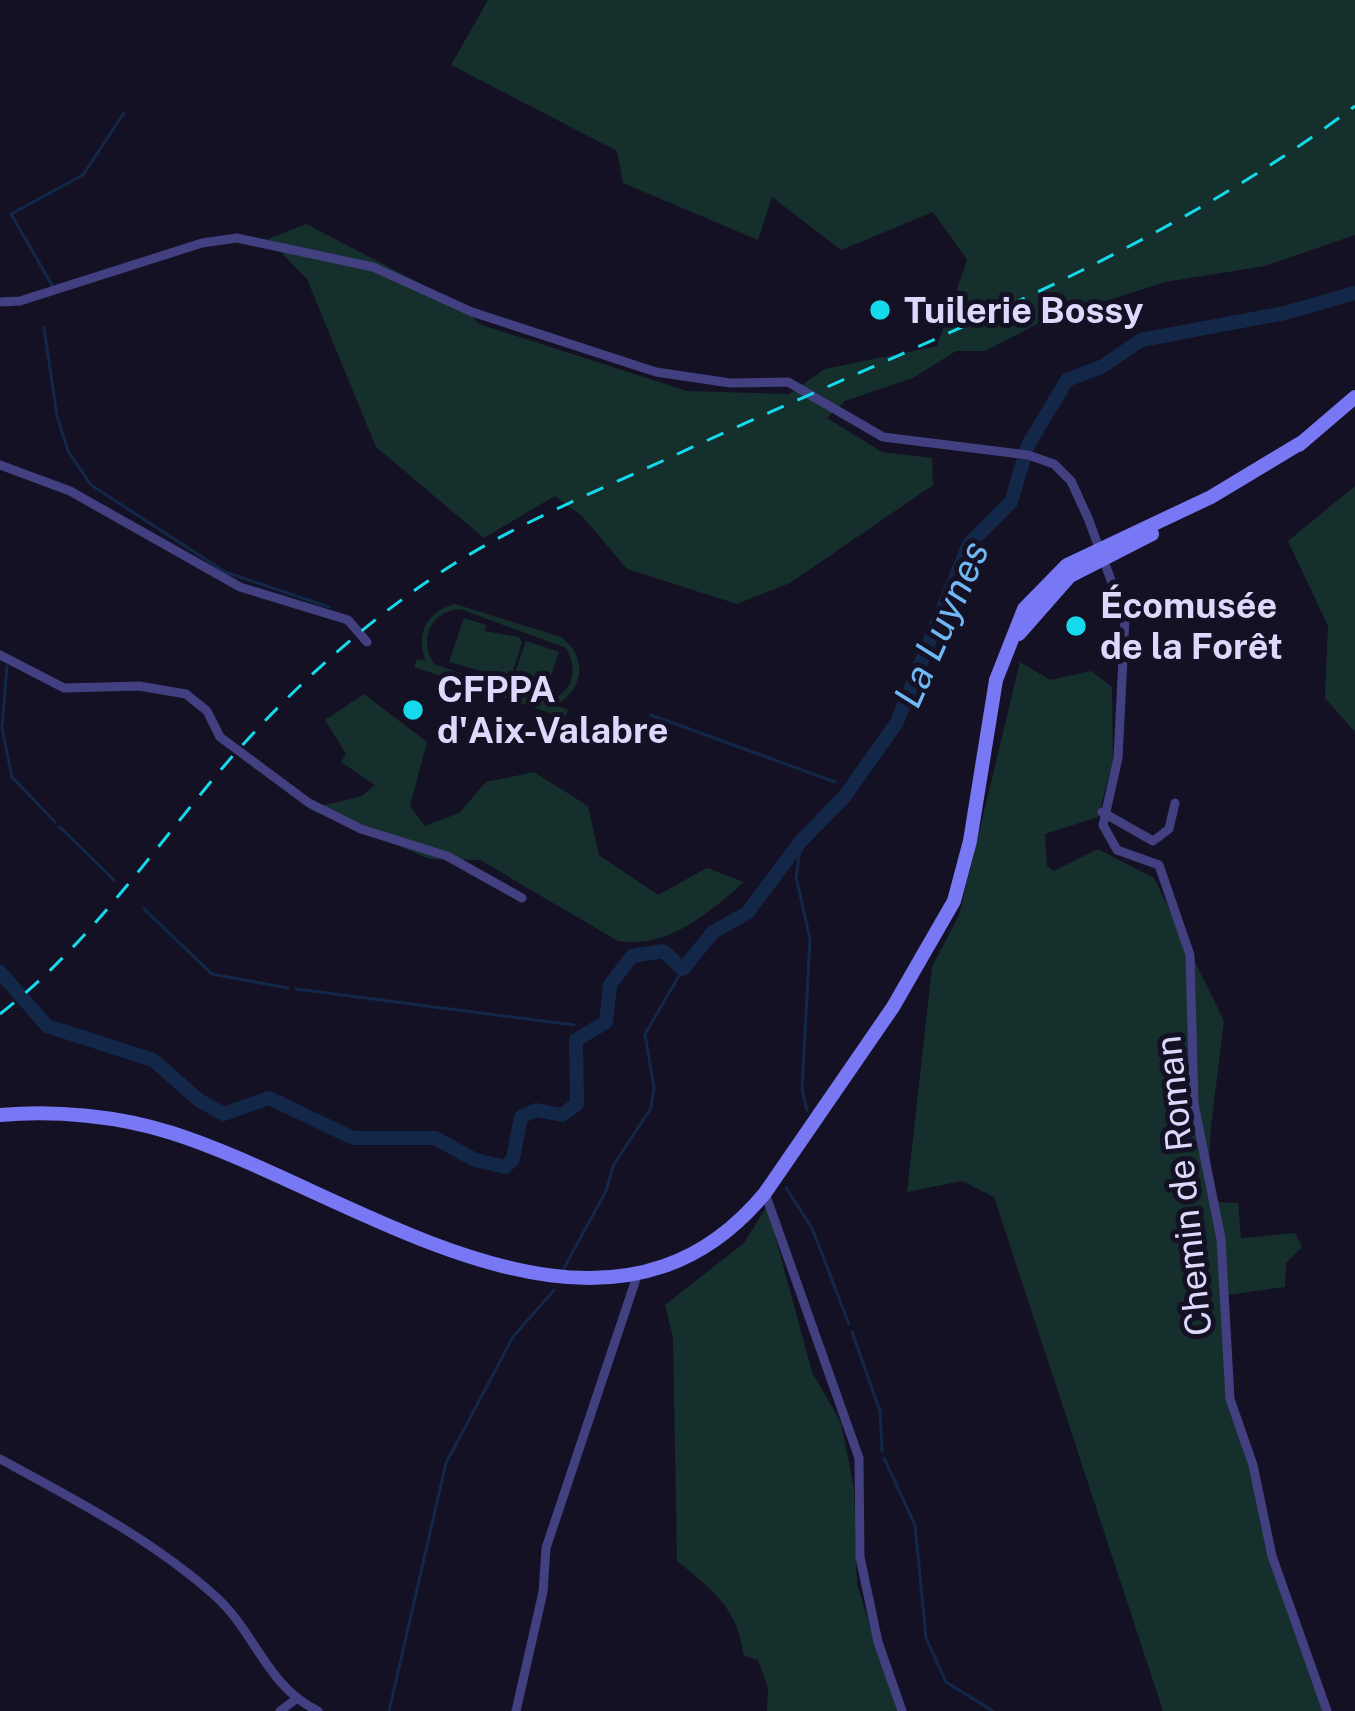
<svg xmlns="http://www.w3.org/2000/svg" width="1355" height="1711" font-family="'Public Sans',sans-serif">
<rect width="100%" height="100%" fill="#141125"/>
<path fill="#152f2d" fill-rule="evenodd" d="M488 0H1355V235L1265 266 1165 282 1039 323 985 351H956L913 378 845 401 827 418 882 452 932 458 933 485 790 583 737 604 627 569 582 516 555 496 484 538 376 447 307 279 268 239 306 224 462 305 479 324 687 391 789 394 825 369 937 346 967 260 933 212 841 250 772 197 758 240 623 183 617 151 451 65Z
M1355 486V732L1325 698 1328 626 1288 541Z
M455 604 561 637C588 657 584 689 556 705L568 710 565 718 414 667 417 659 426 661C415 634 427 611 455 604ZM460 609 566 648C581 672 570 701 540 700L434 664C418 639 430 612 460 609Z
M464 618 486 625 485 631 519 637 522 643 510 679 449 662Z
M526 641 559 652 545 693 512 682Z
M1020 662 1050 680 1091 671 1112 687 1113 761 1098 817 1045 834 1047 866 1054 871 1098 849 1154 878 1224 1021 1211 1127 1208 1177 1214 1202 1238 1203 1241 1238 1295 1233 1302 1247 1286 1263 1285 1287 1227 1295 1230 1399 1253 1465 1272 1556 1327 1711H1163L994 1197 962 1181 907 1192 932 967 959 915Z
M364 694 427 742 410 806 425 826 459 813 486 782 534 772 588 806 599 855 658 895 707 868 744 882C709 913 668 949 618 941L480 860 430 859 308 809 362 796 375 785 341 762 346 754 325 720Z
M767 1206 812 1372 841 1423 854 1488 857 1584 897 1711H767L768 1688 758 1660 744 1656C737 1608 714 1591 677 1561L673 1337 665 1305 744 1243Z"/>
<g fill="none" stroke-linecap="round" stroke-linejoin="round">
<path stroke="#132848" stroke-width="3" d="M52 285 11 214 83 175 124 113
M44 328 57 416 68 451 91 485 225 572 329 607
M7 666 2 728 12 777 55 822
M651 715 835 782
M60 827 114 880
M796 879 801 841
M797 881 810 939 802 1089 807 1110
M144 909 212 974 288 988
M296 989 574 1025
M591 1027 599 1028
M786 1188 812 1228 849 1324
M564 1268 606 1191 614 1164 651 1108 654 1088 645 1034 683 969
M852 1332 880 1411 882 1451
M884 1458 915 1525 926 1638 946 1682 993 1711
M389 1711 446 1463 513 1337 554 1290"/>
<path stroke="#132848" stroke-width="14" d="M0 972 47 1026 153 1060 200 1101 224 1114 269 1098 353 1138H435L475 1160 505 1167 513 1159 521 1117 536 1110 562 1115 577 1104 576 1040 606 1022 610 985 632 956 663 951 683 969 713 932 747 913 801 841 845 796 897 722 969 544 1011 502 1028 445 1067 380 1103 366 1141 340 1285 313 1355 293"/>
<path stroke="#424080" stroke-width="9" d="M0 302 20 301 202 243 237 238 373 267 472 312 656 372 730 383 788 382 883 437 1028 455 1054 464 1071 481 1088 518 1125 618 1118 758 1103 825 1117 850 1159 865 1190 955 1194 1104 1221 1239 1230 1399 1253 1465 1272 1556 1327 1711
M0 465 70 491 240 587 348 620 367 642
M0 655 64 688 139 686 186 694 207 711 220 737 309 803 361 829 447 856 522 898
M1102 812 1153 841 1169 829 1175 803
M765 1193 859 1458 860 1557 878 1642 902 1711
M0 1459C74 1499 151 1539 214 1595 256 1632 265 1685 318 1711
M280 1711 296 1699
M516 1711 543 1592 546 1548 637 1276"/>
<path stroke="#7978f4" stroke-width="14" d="M1299 445 1355 397
M1019 634 1070 576 1152 534
M0 1115C55 1110 119 1116 172 1133 355 1191 602 1390 765 1193L893 1007 954 901 970 841 996 680 1024 609 1067 565 1211 497 1304 441"/>
<path stroke="#15daec" stroke-width="3" stroke-dasharray="18 15" stroke-linecap="butt" d="M0 1014C95 940 159 840 237 751 300 681 370 618 449 567 518 523 595 492 669 458 898 351 1153 259 1355 106"/>
</g>
<g fill="#15daec" stroke="#141125" stroke-width="4.5">
<circle cx="880" cy="310" r="12"/>
<circle cx="1076" cy="626" r="12"/>
<circle cx="413" cy="710" r="12"/>
</g>
<g text-anchor="middle" stroke-width="10" stroke-linejoin="round" paint-order="stroke">
<g font-size="36" font-weight="bold" fill="#dcd9fc" stroke="#141125" text-anchor="start">
<text x="904" y="323">Tuilerie Bossy</text>
<text x="1100" y="618">Écomusée<tspan x="1100" dy="41">de la Forêt</tspan></text>
<text x="437" y="702">CFPPA<tspan x="437" dy="41">d'Aix-Valabre</tspan></text>
</g>
<g font-size="36" fill="#dcd9fc" stroke="#141125">
<text transform="translate(1183 1186) rotate(-96)" y="13">Chemin de Roman</text>
</g>
<g font-size="39" font-style="italic" fill="#6fb8f3" stroke="#141125">
<text transform="translate(941 624) rotate(-66)" y="14">La Luynes</text>
</g>
</g>
</svg>
